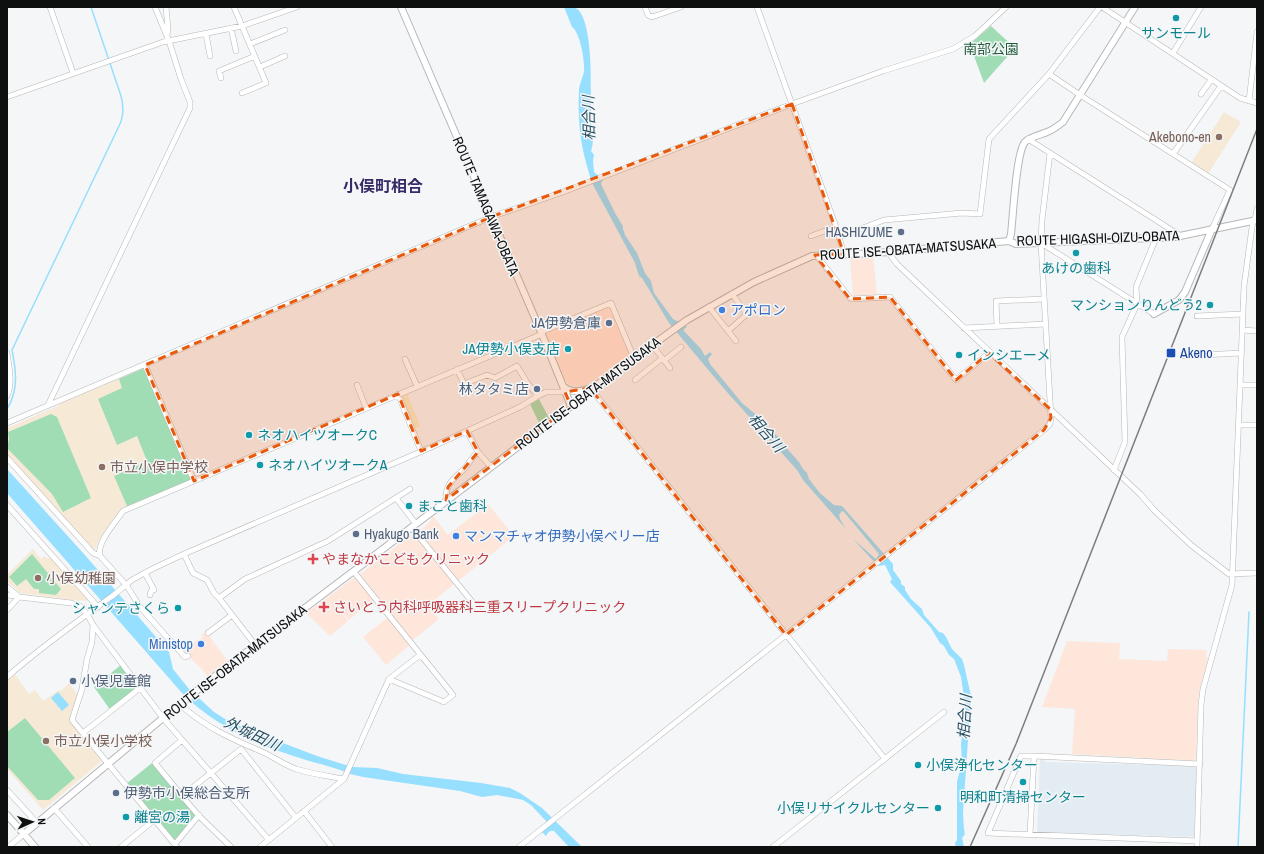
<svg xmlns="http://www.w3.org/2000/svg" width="1264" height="854" font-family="'Archivo Narrow','Noto Sans JP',sans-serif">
<rect width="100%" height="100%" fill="#f4f6f8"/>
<path fill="#fee6db" d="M873 256 877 295 853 297 850 258Z
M609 306 631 355 585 386H572L568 384 566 380 564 381 544 334Z
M488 504 514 536 428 605 439 619 414 639 410 645 386 665 363 637 391 615 360 574 411 535H415L429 523 433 516 448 535Z
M355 577 374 600 349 620 340 610 348 621 330 636 306 613Z
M207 632 212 640 227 660V661L207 676 202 669 184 652 193 643 203 637 201 634Z
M1067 641 1120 643 1119 659 1167 661 1168 649 1207 650 1206 657 1208 658 1200 689 1198 702 1196 758 1193 761 1072 754 1075 709 1042 707Z"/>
<path fill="#e4ecf3" d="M1040 759H1044L1045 762 1194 766 1197 768 1194 837 1037 832Z"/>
<path fill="#f6ead6" d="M1224 112 1241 122 1208 174 1191 163Z
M142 369 191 480 122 508 100 538 95 550 94 551 7 454V428L60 405 59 404Z
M33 549 41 559 45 556 47 559 51 556 89 600 86 601 80 600 79 601 20 593 7 581V575Z
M14 673 29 694 35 690 43 701 59 690 61 691 69 683 78 695 69 721 102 761 43 810 7 769V679Z"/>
<path fill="#a0ddb5" d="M991 26 1015 48 984 83 970 45 971 43Z
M142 369 145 370 191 480 127 506 114 476 147 461 137 436 117 445 98 399 122 388 119 379Z
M539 399 549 418 540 425 530 404Z
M51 414 57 417 91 498 63 512 52 494 7 448 9 439 8 432Z
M32 554 61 589 56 595 39 593V589H34L26 579 17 586 9 577Z
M122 664 140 688 111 711 94 687Z
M25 718 75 778 49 800H38L7 766V732Z
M152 763 196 816 175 841 126 784Z"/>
<path fill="#f6ecc7" d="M407 393 420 426 413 429 399 396Z"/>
<path fill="#96dfff" d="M564 7C570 7 576 6 580 12 594 33 590 92 591 118 591 130 595 140 591 151L594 155 593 160 594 172 603 180 601 184 615 213 623 226V229L625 235 637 253 645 273 651 281 654 293 673 319 685 325 687 327 684 329V331L701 349 705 356 710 352 712 354 708 359 710 364 742 403 759 417 771 431 781 439 783 444 799 462 803 469 807 473 809 479 820 493 834 505 842 506 893 564V570L901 581V584L905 587V590L911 599 922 609 924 615 939 632 943 633 946 637 952 649 962 659 964 665 971 696 963 813 964 830H965L964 832 965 834 962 838 964 847H956L955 843 957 840V782L962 762 961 745 965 704 961 677 954 659 949 655 944 646 940 643 931 628 890 582 892 579 885 565 878 566 853 539 876 559 879 554 844 512 842 511 839 515 840 519 846 529 803 480 797 470 726 391 669 323 642 278 639 276 635 263 592 183C587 166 582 150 580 132 579 119 578 105 579 91 579 84 583 78 584 71 585 61 580 32 572 27Z
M7 469 84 554 169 652 173 669 189 689 214 712 230 722 249 730 317 756 352 767 377 768 403 774 481 783 510 788 520 793 542 808 582 847H569L554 831C550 830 548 832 546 836L542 832 546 821 531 805 523 800 497 795 482 797 460 791 363 777 350 774C338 768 319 764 306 760 261 746 217 728 182 693L7 493Z
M58 692 69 705 62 711 51 698Z"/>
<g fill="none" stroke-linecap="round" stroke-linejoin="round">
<path stroke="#96dfff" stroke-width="1.5" d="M7 409C19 390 16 370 12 350L119 126C124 116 124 107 121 96L91 7
M1238 847 1249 612"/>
<g stroke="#b6b7b9" stroke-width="6">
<path id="minor" d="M50 7 73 73
M166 7 168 29 167 35
M234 7 266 83 242 93
M645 7 648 15 652 17 681 7
M757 7 836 227 844 254
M1102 7 1240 98 1257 103
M231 28 236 51
M206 34 210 56
M250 44 285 30
M1173 53 1201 7
M260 67 285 56
M1049 74 1080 95 1230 190 1212 229
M221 78 219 71 255 56
M1201 94 1211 80
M7 97 163 42 242 26 297 7
M1249 101 1257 32
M1028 139 1181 236
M1173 154 1221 86
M1255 220 1257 209
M811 236 836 227
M839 237 884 220 962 213 980 214 989 139 1049 74 1100 7
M1041 243 1154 314
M888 252 897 264 916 282 1140 494 1154 510 1191 545 1229 574 1257 573
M816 255 850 298 852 299 890 297 956 380 989 353
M709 307 736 341
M1197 316 1243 314
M997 326 996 301 1044 299
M964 328 1045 324
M1242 330 1257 331
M728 331 747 314 732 294
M541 332 611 303 634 358
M652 345 670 368
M7 353C9 368 13 382 7 396
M1184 356 1241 353
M405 359 417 386
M145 365 194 481
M457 369 464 384 487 375 495 378 517 366 528 384 538 396
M635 380 660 360 666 359 681 347
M357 385 366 408
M1240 385H1257
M592 390 885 759
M398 394 421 451
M48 405 190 108V102L181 79 169 41 155 7
M7 423 491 217 563 192 792 104 883 71 953 49 975 36 1006 7
M1239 425H1257
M467 431 478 452 491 467
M7 458 93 553 100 556
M1114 470 1125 442 1122 337 1137 304 1136 287 1156 238
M396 498 416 524
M446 500C445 480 458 478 468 464 471 460 473 456 478 452
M7 505 98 607
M412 528 478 609
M184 554 193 573 207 580 214 593 219 598
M354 572 453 695 444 702 389 679
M145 573 154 590 151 591 150 595
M7 587 19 597 71 603 80 606 87 614 93 625 163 718 269 840
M7 595 17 596
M7 610 19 597
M93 625 92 642 87 659 82 689 72 720 177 847
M208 633 232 615
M256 646 219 598 245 579 328 541 410 489
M188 656 185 657 140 607 127 586 100 556C96 543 116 522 123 511L542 334
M7 677C40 648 75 623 111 597 118 592 125 585 132 580 148 570 167 562 184 554L427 449 520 407 538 396 546 392H565
M184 708C206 727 232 739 258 750 271 755 282 764 296 769 312 774 328 776 344 779
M83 733 140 688
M182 740 155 763 182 796
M1034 756H1021L988 833 1197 841
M7 790 37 823
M54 808 88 847
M304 811 332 847
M1030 834 1034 756 1200 764
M175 844 199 815
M8 847 24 834
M121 847 154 820
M231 847 199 816 182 796 241 749 296 818
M260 847 344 779 389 679 420 655
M519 847 1044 430 1050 424 1051 418 1041 243 1042 220 1050 153
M773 847 944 712
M1197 847 1201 705 1203 689 1232 585 1244 286 1253 220"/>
</g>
<g stroke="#b6b7b9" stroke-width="8">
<path id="major" d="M401 7 541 332 571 406
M1009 241 1011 234C1013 218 1016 152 1025 142 1030 137 1040 135 1047 132 1053 130 1058 126 1063 122L1135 7
M1009 241 1016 244 1175 237 1257 220
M1154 314 1179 300 1185 292 1212 229
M563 386C571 394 584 391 593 387
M7 815 24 834 163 718 215 676 560 415 598 384 687 320 754 282 812 256 877 253 1009 241
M24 834 35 847"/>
</g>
<use href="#minor" stroke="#fff" stroke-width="5"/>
<use href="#major" stroke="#fff" stroke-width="6"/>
<path stroke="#7c7d7e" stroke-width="1.5" d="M970 847 1016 744 1257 129"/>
</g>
<path fill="#e8590c" fill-opacity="0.2" stroke="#e8590c" stroke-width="3" stroke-dasharray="8 5" stroke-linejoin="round" d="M792 104 844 254 815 255 850 299 890 297 956 380 989 353 1050 409 1051 418 1044 430 786 635 590 388 565 392 571 406 446 500 448 487 478 452 467 431 421 451 398 394 194 481 145 365 491 217Z"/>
<g fill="#0f9aa8" stroke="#f4f6f8" stroke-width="1.5">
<circle cx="1176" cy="18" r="4"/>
<circle cx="1076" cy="253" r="4"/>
<circle cx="1210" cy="305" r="4"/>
<circle cx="568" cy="349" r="4"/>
<circle cx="959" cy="355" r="4"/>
<circle cx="249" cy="435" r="4"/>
<circle cx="260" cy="465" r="4"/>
<circle cx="409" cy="506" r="4"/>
<circle cx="178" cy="608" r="4"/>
<circle cx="918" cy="765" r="4"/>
<circle cx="1023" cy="782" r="4"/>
<circle cx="938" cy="808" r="4"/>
<circle cx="126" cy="817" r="4"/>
</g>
<g fill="#8d6e63" stroke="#f4f6f8" stroke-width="1.5">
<circle cx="1219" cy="137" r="4"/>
<circle cx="102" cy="467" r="4"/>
<circle cx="38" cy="578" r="4"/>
<circle cx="46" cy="741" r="4"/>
</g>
<g fill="#5c6f8a" stroke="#f4f6f8" stroke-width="1.5">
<circle cx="901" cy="232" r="4"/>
<circle cx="609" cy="323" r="4"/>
<circle cx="537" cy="389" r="4"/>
<circle cx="356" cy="534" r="4"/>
<circle cx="73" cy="681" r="4"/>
<circle cx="116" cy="793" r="4"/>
</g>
<g fill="#3f7fe0" stroke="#f4f6f8" stroke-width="1.5">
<circle cx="722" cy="310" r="4"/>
<circle cx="456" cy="536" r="4"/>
<circle cx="201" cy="644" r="4"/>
</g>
<rect fill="#1a4fb4" stroke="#f4f6f8" stroke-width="1.5" x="1166" y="348" width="10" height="10" rx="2"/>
<g fill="#e0444e" stroke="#f4f6f8" stroke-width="1.5">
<path d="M311 553h4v4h4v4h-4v4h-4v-4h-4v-4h4z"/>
<path d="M322 601h4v4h4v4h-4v4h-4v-4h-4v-4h4z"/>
</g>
<g text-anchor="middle" stroke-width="3" stroke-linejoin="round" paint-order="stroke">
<g font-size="14" fill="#0d838f" stroke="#f4f6f8" text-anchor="start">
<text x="1176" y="38" text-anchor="middle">サンモール</text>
<text x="1076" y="273" text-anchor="middle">あけの歯科</text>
<text x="1202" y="310" text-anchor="end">マンションりんどう2</text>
<text x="560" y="354" text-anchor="end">JA伊勢小俣支店</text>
<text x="967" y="360">インシエーメ</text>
<text x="257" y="440">ネオハイツオークC</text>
<text x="268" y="470">ネオハイツオークA</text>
<text x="417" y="511">まこと歯科</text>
<text x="170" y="613" text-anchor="end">シャンテさくら</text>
<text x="926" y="770">小俣浄化センター</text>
<text x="1023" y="802" text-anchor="middle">明和町清掃センター</text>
<text x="930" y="813" text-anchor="end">小俣リサイクルセンター</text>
<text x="134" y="822">離宮の湯</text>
</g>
<g font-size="14" fill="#225c3b" stroke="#f4f6f8">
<text x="991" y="54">南部公園</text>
</g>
<g font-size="14" fill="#785e54" stroke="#f4f6f8" text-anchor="start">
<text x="1211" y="142" text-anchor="end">Akebono-en</text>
<text x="110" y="472">市立小俣中学校</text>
<text x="46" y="583">小俣幼稚園</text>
<text x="54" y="746">市立小俣小学校</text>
</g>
<g font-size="14" fill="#0e0f0f" stroke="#f4f6f8">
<text transform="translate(486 206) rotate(67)" y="5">ROUTE TAMAGAWA-OBATA</text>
<text transform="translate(1098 238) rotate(-2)" y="5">ROUTE HIGASHI-OIZU-OBATA</text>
<text transform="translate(908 249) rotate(-4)" y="5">ROUTE ISE-OBATA-MATSUSAKA</text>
<text transform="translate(588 393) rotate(-37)" y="5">ROUTE ISE-OBATA-MATSUSAKA</text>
<text transform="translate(235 662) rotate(-38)" y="5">ROUTE ISE-OBATA-MATSUSAKA</text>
</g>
<g font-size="14" fill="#4e5e75" stroke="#f4f6f8" text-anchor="end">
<text x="893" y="237">HASHIZUME</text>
<text x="601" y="328">JA伊勢倉庫</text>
<text x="529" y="394">林タタミ店</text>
<text x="364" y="539" text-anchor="start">Hyakugo Bank</text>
<text x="81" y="686" text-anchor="start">小俣児童館</text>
<text x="124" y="798" text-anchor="start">伊勢市小俣総合支所</text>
</g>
<g font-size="14" fill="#366cbe" stroke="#f4f6f8" text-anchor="start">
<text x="730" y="315">アポロン</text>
<text x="464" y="541">マンマチャオ伊勢小俣ベリー店</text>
<text x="193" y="649" text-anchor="end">Ministop</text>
</g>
<g font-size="14" fill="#164399" stroke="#f4f6f8" text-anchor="start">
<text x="1180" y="358">Akeno</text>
</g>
<g font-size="14" fill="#be3a42" stroke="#f4f6f8" text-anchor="start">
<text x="322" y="564">やまなかこどもクリニック</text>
<text x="333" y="612">さいとう内科呼吸器科三重スリープクリニック</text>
</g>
<g font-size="15" font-style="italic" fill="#275061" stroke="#f4f6f8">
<text transform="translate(589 118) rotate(-91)" y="5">相合川</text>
<text transform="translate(766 433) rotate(49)" y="5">相合川</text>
<text transform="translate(965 717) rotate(-87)" y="5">相合川</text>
<text transform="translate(252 734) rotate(25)" y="5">外城田川</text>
</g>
<g font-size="16" font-weight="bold" fill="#362b66" stroke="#f4f6f8">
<text x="383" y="192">小俣町相合</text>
</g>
</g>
<rect width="1264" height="854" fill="none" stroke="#0e0f0f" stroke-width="16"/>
<g transform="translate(32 822) rotate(87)" stroke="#f4f6f8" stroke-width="3" paint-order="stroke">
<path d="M0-3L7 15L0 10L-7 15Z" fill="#0e0f0f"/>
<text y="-6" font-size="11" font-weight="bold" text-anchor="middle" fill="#0e0f0f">N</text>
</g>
</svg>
